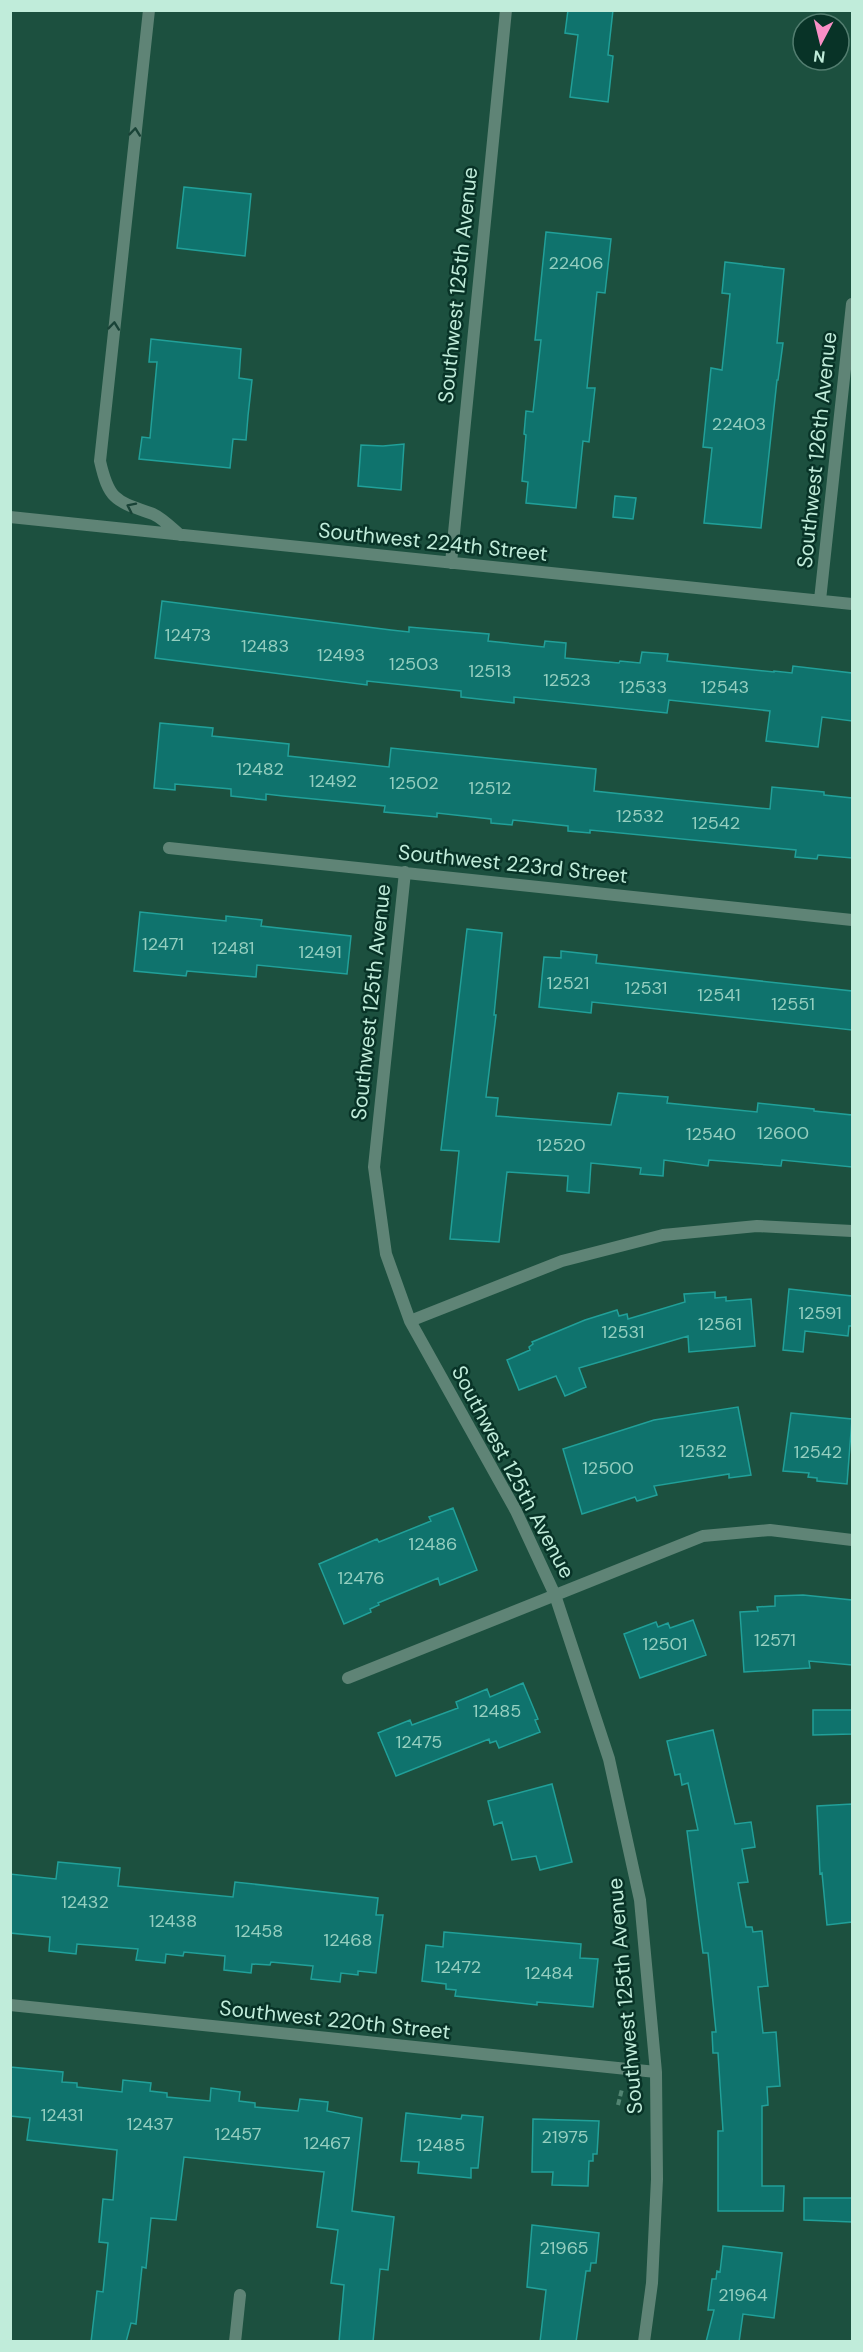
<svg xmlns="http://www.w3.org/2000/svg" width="863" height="2352" font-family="'DM Sans',sans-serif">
<rect width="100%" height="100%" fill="#1c503f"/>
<path fill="#0f736d" stroke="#21a099" stroke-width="1.5" d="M568 10H613L608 55 613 56 608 102 570 97 578 35 565 33Z
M184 187 251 194 245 256 177 248Z
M546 232 611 239 605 293 597 292 587 388H595L589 442 583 441 576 508 526 503 528 482 522 481 526 435 524 434 526 411 533 412 541 340H535Z
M725 262 784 269 777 343H783L778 380H777L761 528 704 523 712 448 703 447 711 368 722 370 730 294 722 293Z
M151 339 241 349 239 378 252 380 248 416 246 440 233 439 230 468 139 459 142 437 150 438 154 394 157 362H149Z
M404 444 401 490 358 486 361 445 383 446Z
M615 496 636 498 633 519 613 517Z
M162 601 391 630 409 632V627L489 634 488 641 544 647 545 641 566 643 565 658 619 663 620 661 640 663 642 652 668 654 667 661 774 672V671L792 673 793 666 852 673V721L822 717 818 747 766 741 770 711 669 700 667 713 514 697V703L461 697V691L367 681V685L155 658Z
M160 723 213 728 212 736 289 744 288 756 389 767 391 748 596 769 594 791 689 801 770 809 772 787 824 792V795L852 798V858L818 855 817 859 795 857 796 850 590 830V833L568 831V826L513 820 512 825 491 823V819L437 813V817L384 812 385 806 283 796 266 794V800L231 796V789L175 784V790L154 788Z
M140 912 226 921V916L262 920 261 926 351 936 347 974 257 965 256 977 187 971 186 976 134 971Z
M467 929 502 933 494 1015H496L486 1097 498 1098 496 1116 611 1125 618 1093 668 1097 667 1103 757 1112 758 1103 814 1109V1111L852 1115V1167L782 1160 781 1166 709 1160 708 1166 664 1160 663 1176 640 1174 641 1168 591 1163 589 1193 567 1191 568 1176 507 1172 499 1242 450 1239 459 1151 441 1150Z
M561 951 597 955 596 963 852 991V1030L592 1002 591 1013 539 1007 544 957 561 958Z
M789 1289 852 1296V1326H849L848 1336 805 1331 803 1352 783 1350Z
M715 1292V1298L726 1297V1301L751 1299 755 1346 689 1352 688 1336 579 1368 586 1387 565 1396 556 1376 519 1390 507 1360 530 1350 529 1347 533 1344 532 1342 585 1320 617 1310 619 1316 627 1314 628 1319 685 1302 684 1294Z
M738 1407 751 1475 729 1478V1474L654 1486 657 1495 637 1501 635 1497 582 1514 563 1449 654 1420Z
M791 1413 852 1419 847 1484 817 1481V1478L808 1477 809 1473 783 1471Z
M453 1508 477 1570 440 1585 438 1578 378 1603 379 1605 370 1609 371 1612 344 1624 319 1564 377 1539 379 1542 431 1521 429 1517Z
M803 1595 852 1600V1665L809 1661 810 1668 744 1672 740 1612 758 1611 757 1607 775 1606V1596Z
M693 1620 706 1655 640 1678 624 1634 656 1622 658 1627 668 1623 670 1628Z
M523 1683 538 1719 535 1720 540 1732 499 1748 496 1741 490 1743 489 1739 396 1776 378 1733 410 1720 412 1725 458 1708 456 1702 487 1689 490 1697Z
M813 1710H852V1734L813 1735Z
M713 1730 735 1824 751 1822 755 1847 742 1849 748 1882 738 1883 746 1927H752L753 1932 762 1931 768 1986 758 1987 763 2033 776 2032 780 2086 767 2087 768 2105 762 2106V2186H784L783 2211H718V2131H723L718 2053H713L712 2032H716L708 1953H703L687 1831 698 1830 688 1783 682 1785 680 1774 675 1775 667 1741Z
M552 1784 572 1862 540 1870 536 1856 512 1860 502 1822 494 1825 488 1801Z
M852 1804V1922L827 1925 822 1873 820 1874 817 1806Z
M58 1862 120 1868 118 1886 233 1897 235 1882 378 1898 376 1915H383L376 1973 358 1971V1975L341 1973 340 1982 311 1979 313 1966 271 1962 270 1965 252 1964 251 1973 224 1970 225 1956 184 1952 183 1956 166 1954 165 1963 136 1960 138 1949 77 1944 76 1954 49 1951 50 1937 10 1933V1874L56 1879Z
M444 1932 581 1944 580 1958 598 1959 593 2007 537 2002V2005L455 1996 456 1990 446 1989V1984L422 1981 426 1945 443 1947Z
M10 2067 63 2072 62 2082 77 2083V2087L122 2092 123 2080 151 2083 150 2091 167 2093V2097L210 2101 211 2088 240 2092 239 2101 255 2103V2107L298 2111 300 2099 328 2102 327 2111 362 2118 352 2211 394 2217 388 2270 380 2269 373 2342H339L344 2285 331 2283 338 2230 317 2227 324 2172 184 2157 176 2220 151 2218 146 2268 142 2267 136 2324 131 2323 126 2342H91L97 2291 103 2292 108 2243 99 2242 103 2199 113 2200 117 2150 27 2140 30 2118 10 2116Z
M406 2113 461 2119 462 2115 483 2117 478 2168H471V2178L418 2173 419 2162 401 2161Z
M533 2119 599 2121 597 2154H593V2161H589L588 2186 552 2185 553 2172H532Z
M804 2198H852V2222L804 2220Z
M532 2225 599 2233 596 2263H591L590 2271H586L576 2342H540L546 2290 527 2287Z
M723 2246 782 2253 774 2318 743 2314 739 2342H706L714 2310H708L712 2279H716L717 2271 720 2272Z"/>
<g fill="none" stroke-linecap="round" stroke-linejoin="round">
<path stroke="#528472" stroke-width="4" stroke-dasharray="6 3" stroke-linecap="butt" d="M618 2105 622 2089"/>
<path stroke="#5f8476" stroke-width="12" d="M149 10 100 461C109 501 116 501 153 514 162 518 172 528 180 535
M10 517 852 604
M451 563 506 10
M820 600 852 304
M169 848 852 920
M405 872 374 1167 386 1254 410 1321 516 1511 555 1595 609 1759 640 1900 656 2072 657 2179 652 2283 644 2342
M410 1321 562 1261 663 1235 757 1226 852 1231
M348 1678 703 1536 770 1530 852 1540
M10 2005 656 2072
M235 2342 240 2295"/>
</g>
<defs><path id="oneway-chevron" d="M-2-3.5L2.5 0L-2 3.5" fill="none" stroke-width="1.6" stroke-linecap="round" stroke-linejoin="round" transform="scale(1.5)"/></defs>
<g stroke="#194337">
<use href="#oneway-chevron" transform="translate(135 132) rotate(-84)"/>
<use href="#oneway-chevron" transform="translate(114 326) rotate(-84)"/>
<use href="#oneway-chevron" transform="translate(131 507) rotate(-154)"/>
</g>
<g text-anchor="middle" stroke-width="5" stroke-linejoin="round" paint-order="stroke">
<g font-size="18" fill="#94cebf">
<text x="576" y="269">22406</text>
<text x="739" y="430">22403</text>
<text x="188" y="641">12473</text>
<text x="265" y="652">12483</text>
<text x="341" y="661">12493</text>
<text x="414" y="670">12503</text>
<text x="490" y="677">12513</text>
<text x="567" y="686">12523</text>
<text x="643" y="693">12533</text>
<text x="725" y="693">12543</text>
<text x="260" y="775">12482</text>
<text x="333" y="787">12492</text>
<text x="414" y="789">12502</text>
<text x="490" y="794">12512</text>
<text x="640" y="822">12532</text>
<text x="716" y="829">12542</text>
<text x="163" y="950">12471</text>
<text x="233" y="954">12481</text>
<text x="320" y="958">12491</text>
<text x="568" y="989">12521</text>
<text x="646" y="994">12531</text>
<text x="719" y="1001">12541</text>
<text x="793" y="1010">12551</text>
<text x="783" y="1139">12600</text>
<text x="711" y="1140">12540</text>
<text x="561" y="1151">12520</text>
<text x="820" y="1319">12591</text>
<text x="720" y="1330">12561</text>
<text x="623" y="1338">12531</text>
<text x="703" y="1457">12532</text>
<text x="818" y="1458">12542</text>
<text x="608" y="1474">12500</text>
<text x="433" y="1550">12486</text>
<text x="361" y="1584">12476</text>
<text x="775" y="1646">12571</text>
<text x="665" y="1650">12501</text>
<text x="497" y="1717">12485</text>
<text x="419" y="1748">12475</text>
<text x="85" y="1908">12432</text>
<text x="173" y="1927">12438</text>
<text x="259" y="1937">12458</text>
<text x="348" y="1946">12468</text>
<text x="458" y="1973">12472</text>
<text x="549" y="1979">12484</text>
<text x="62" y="2121">12431</text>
<text x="150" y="2130">12437</text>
<text x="238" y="2140">12457</text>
<text x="565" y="2143">21975</text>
<text x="327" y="2149">12467</text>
<text x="441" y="2151">12485</text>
<text x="564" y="2254">21965</text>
<text x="743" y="2301">21964</text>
</g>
<g font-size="21" fill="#c0ecda" stroke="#083327">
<text transform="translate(458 285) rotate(-84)" y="7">Southwest 125th Avenue</text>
<text transform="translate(817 450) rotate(-84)" y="7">Southwest 126th Avenue</text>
<text transform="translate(433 542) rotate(6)" y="7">Southwest 224th Street</text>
<text transform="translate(513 864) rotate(6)" y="7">Southwest 223rd Street</text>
<text transform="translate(371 1002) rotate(-84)" y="7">Southwest 125th Avenue</text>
<text transform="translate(513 1472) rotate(62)" y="7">Southwest 125th Avenue</text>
<text transform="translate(625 1996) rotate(-95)" y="7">Southwest 125th Avenue</text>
<text transform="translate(335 2020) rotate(6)" y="7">Southwest 220th Street</text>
</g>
</g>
<rect width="863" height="2352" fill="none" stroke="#c0ecda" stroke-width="24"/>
<g transform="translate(821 42) rotate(187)"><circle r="28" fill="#083327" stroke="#527d6f" stroke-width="1.5"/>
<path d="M0-4.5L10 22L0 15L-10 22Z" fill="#fa8fc6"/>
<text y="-9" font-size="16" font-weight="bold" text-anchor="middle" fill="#c0ecda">N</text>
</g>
</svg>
